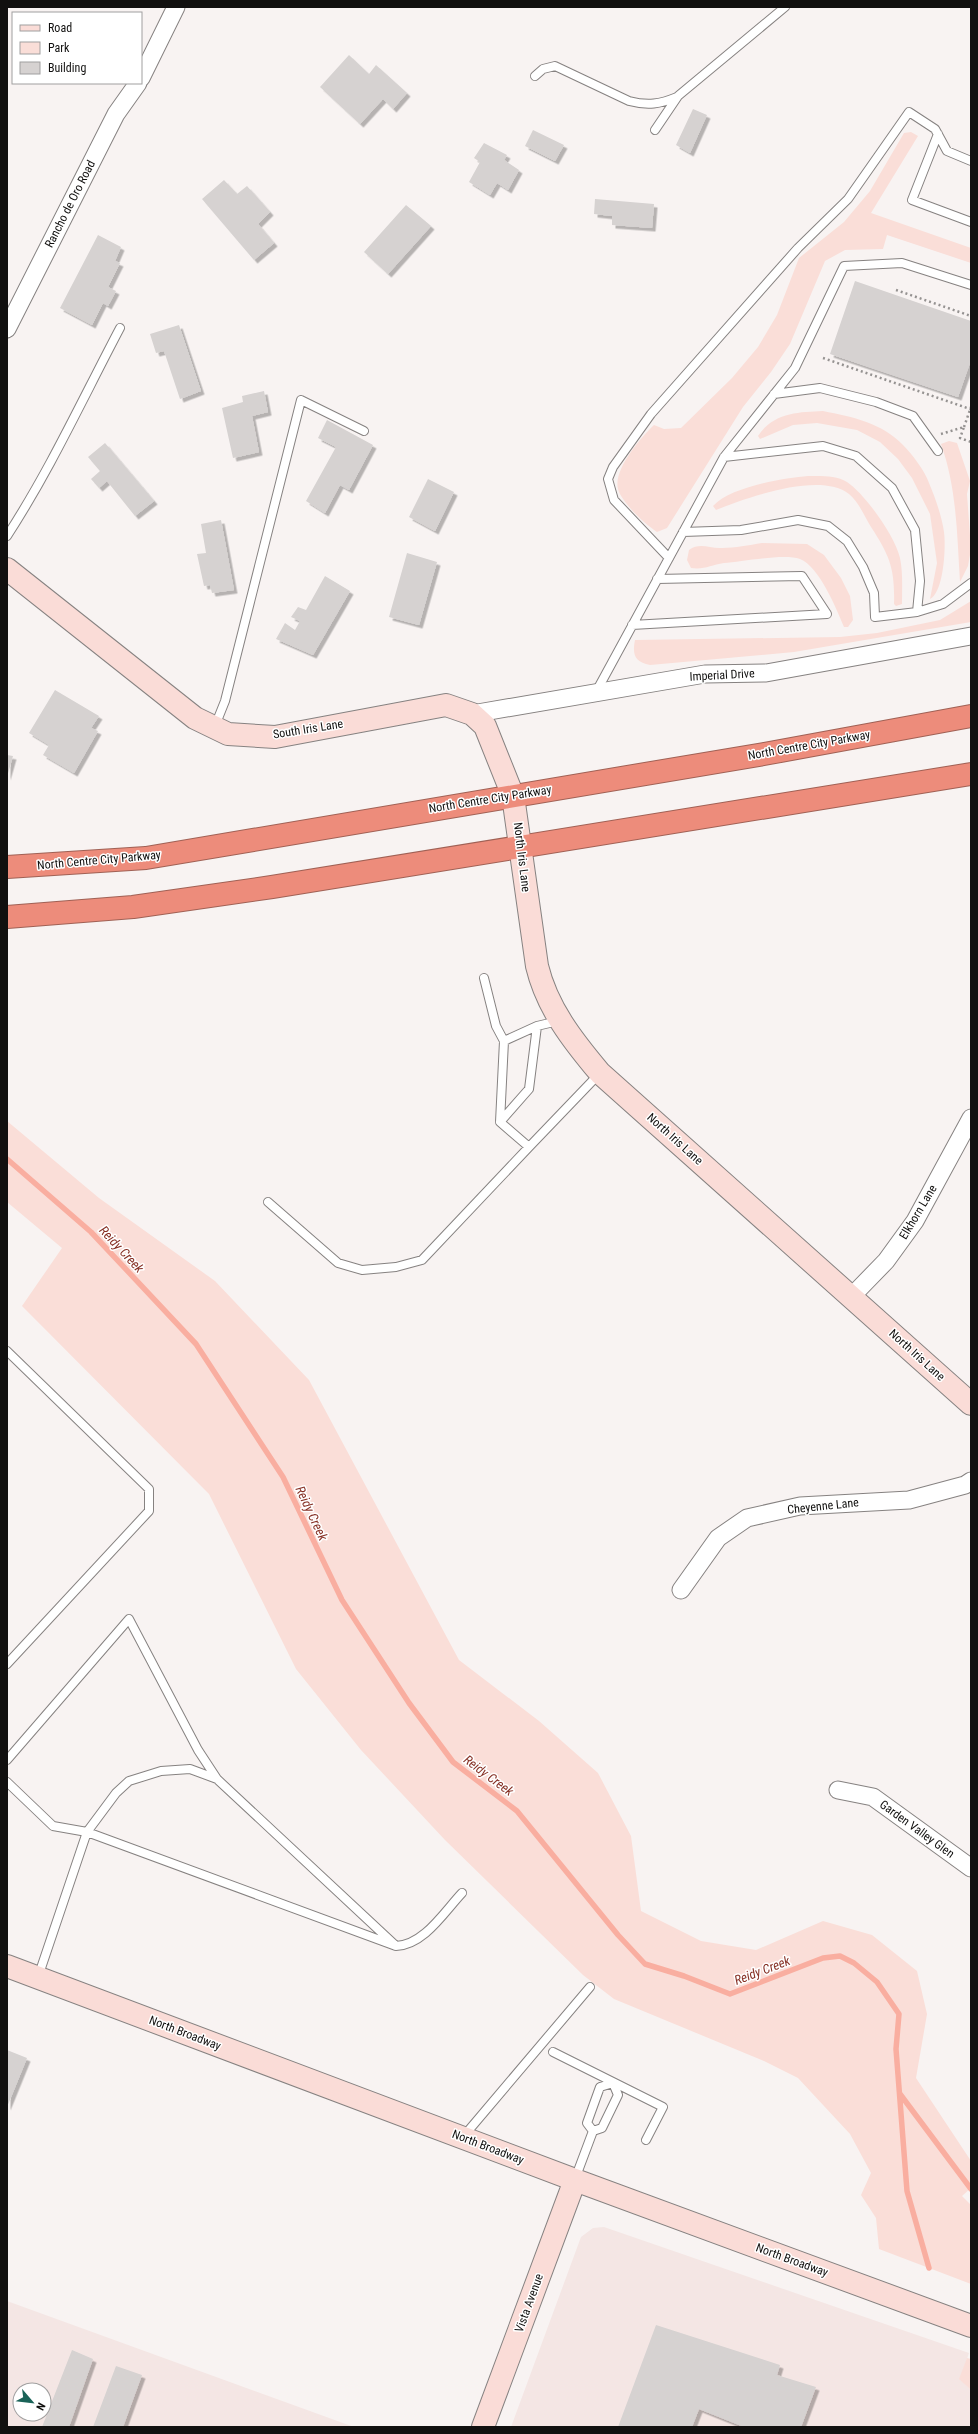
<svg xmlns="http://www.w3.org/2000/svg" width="978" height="2434" font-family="'Roboto Condensed',sans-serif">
<defs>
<filter id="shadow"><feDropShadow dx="3.5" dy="3.5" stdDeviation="0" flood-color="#0004"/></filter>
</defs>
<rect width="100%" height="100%" fill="#f8f3f2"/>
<path fill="#f4e6e4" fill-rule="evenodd" d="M604 2227 969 2353 960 2379 971 2390V2427H511L581 2237 593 2228Z
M7 2301 354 2427H7ZM20 2390H44V2414H20Z"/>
<path fill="#faded8" d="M911 132 918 136 871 213 971 248V263L887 235 883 249 845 250 825 261 790 344 771 372 743 407 667 528 657 532C645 524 622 503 618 489 613 470 641 437 654 425L664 429 681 428 732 378 758 347 777 315 799 258 844 222 870 191 904 133Z
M823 411C853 417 882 423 903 445 912 454 925 471 929 483 935 497 942 517 944 532 946 546 944 592 930 599L937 563 930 514 912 478 898 459 880 442 857 430 817 423 793 425 760 439 758 436C773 413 798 412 823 411Z
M949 441 957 443 970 481 967 494 971 549 968 566 960 582C957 535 957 489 941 444Z
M808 476C821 476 836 475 847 482 865 494 895 536 900 558 903 572 902 589 902 604L896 606 894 604C895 569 890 556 871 527 865 517 858 501 849 494 820 471 746 498 716 510L713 506C730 487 783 478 808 476Z
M762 543 807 544 824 555 841 578 850 596 853 620 848 627H844C837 610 819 566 800 559 784 553 741 562 724 563 711 565 704 570 691 568L687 560 689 550C700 542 710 549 722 548 735 548 749 545 762 543Z
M971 601V622L794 652 650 665C635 662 632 655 635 640L840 637 877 633 940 620Z
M7 1121 99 1198 215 1281 309 1380 459 1660 539 1721 598 1773 631 1836 641 1911 701 1941 756 1950 823 1921 872 1935 917 1971 927 2014 916 2078 971 2161V2188L962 2196 971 2205V2284L879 2249 876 2218 861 2195 871 2173 850 2134 798 2078 764 2061 614 1999 583 1975 445 1840 361 1750 296 1669 209 1494 22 1306 62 1248 7 1202Z
M967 2358 971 2359V2390L959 2379Z"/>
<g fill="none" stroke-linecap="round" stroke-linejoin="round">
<path stroke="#f9aea0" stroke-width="5.5" d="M7 1159 91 1232 196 1344 283 1477 342 1600 409 1703 453 1762 517 1811 618 1935 645 1964 684 1976 730 1994 823 1958 840 1956 854 1963 877 1982 899 2014 896 2049 907 2191 929 2268
M900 2094 971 2189"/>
</g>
<path fill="#d6d2d1" filter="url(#shadow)" d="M349 55 369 74 376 65 407 93 393 109 383 99 360 124 320 87Z
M693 109 707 115 690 153 676 145Z
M533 130 564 145 555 161 525 146Z
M484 143 507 155 504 160 519 170 508 190 497 183 490 195 469 182 480 162 474 158Z
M224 180 237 194 247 186 270 212 258 224 274 243 254 260 202 199Z
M595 199 654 204 652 228 612 225V216L594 214Z
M406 205 431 226 388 274 364 252Z
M98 235 121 247 115 261 120 263 108 287 116 291 108 306 103 303 92 325 60 308Z
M855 281 971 321V360L958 397 830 354Z
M179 325 201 391 180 399 164 351 156 353 150 334Z
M264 391 268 412 252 416 259 452 233 458 222 408 243 402 242 396Z
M327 420 373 445 349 490 340 485 325 513 306 501 336 447 318 438Z
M105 443 154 501 135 516 107 481 99 488 91 479 100 471 88 457Z
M428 479 454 492 435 531 409 517Z
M221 520 234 590 212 593 210 585 204 586 197 554 206 553 201 524Z
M407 553 437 562 419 625 389 617Z
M325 576 350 591 313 655 276 639 285 623 295 630 300 621 291 617 298 607 306 610Z
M55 690 99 716 91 728 98 731 74 773 43 755 49 745 29 733Z
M7 755 13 756 7 777Z
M7 2050 27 2058 7 2107Z
M656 2325 780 2365 777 2375 816 2387 801 2427H744L699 2409 692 2427H618Z
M72 2350 93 2359 69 2427H42Z
M116 2366 142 2375 123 2427H93Z"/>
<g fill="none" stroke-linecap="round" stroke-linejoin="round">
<g stroke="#868281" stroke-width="10">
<path id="lane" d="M535 76 543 69 555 66 629 101C648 106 660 104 677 97
M655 130 678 96 785 7
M938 134 912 200 971 222
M774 394 820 388 876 402 913 416 938 451
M683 532 741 530 798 520 828 526 847 541 863 567 874 593 875 617 917 612 920 581 915 530 892 488 856 456 823 446 724 457
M7 536C50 470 83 398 120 328
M669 558 614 500 608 479 613 467 651 414 798 248 848 199 909 112 935 129 947 151 971 161
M917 612 943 604 971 583
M632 625 827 614 802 576 657 579
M596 692 724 457 795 368 844 266 902 263 971 285
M215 726 225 701 301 400 364 431
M484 978 496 1026 504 1041 537 1026 558 1021
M504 1041 500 1122 529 1147 600 1073
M500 1122 529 1089 537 1026
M268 1202 338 1263 362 1270 396 1267 422 1260 529 1147
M7 1351 149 1489V1511L7 1664
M7 1760 129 1619 198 1750 217 1779
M7 1782 53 1826 87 1832 116 1793 129 1781 161 1771 190 1769 217 1779 396 1946 87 1832 38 1977
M396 1946C424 1945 444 1912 462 1893
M553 2052 663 2107 646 2140
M593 2131 587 2123 600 2087 613 2083
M593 2131 602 2128 618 2095 613 2083
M463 2137 590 1987
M575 2179 593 2131"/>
</g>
<g stroke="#868281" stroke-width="19">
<path id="street" d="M141 78 176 7
M7 329 116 114 138 83
M472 714 705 674 766 673 971 636
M852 1296 886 1261 915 1221 971 1118
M681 1590 718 1538 747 1518 800 1506 909 1500 965 1485 971 1481
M838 1790 873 1797 971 1868"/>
</g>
<g stroke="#868281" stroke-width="24">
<path id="secondary" d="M7 569 195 718 228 734 275 737 446 705 472 714 485 726 513 796 537 966C547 1008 573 1041 600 1073L971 1404
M7 1966 575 2180 971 2326
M483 2427 575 2180"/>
</g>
<g stroke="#a06155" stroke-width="24">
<path id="highway" d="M7 867 146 858 764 754 971 716
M7 917 133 907 272 887 971 774"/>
</g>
<path stroke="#959291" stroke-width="2.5" stroke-dasharray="2 3" stroke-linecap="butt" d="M896 290 971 316
M823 358 970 409
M964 427 971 407
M941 434 964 427 960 438 971 442"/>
<use href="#lane" stroke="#fff" stroke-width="8"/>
<use href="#street" stroke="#fff" stroke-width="17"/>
<use href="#secondary" stroke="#fadcd7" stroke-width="22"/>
<use href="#highway" stroke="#ed8c7b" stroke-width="22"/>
</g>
<g text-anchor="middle" stroke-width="3" stroke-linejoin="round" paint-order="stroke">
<g font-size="12" fill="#11100f" stroke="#fff">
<text transform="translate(70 204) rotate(-63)" y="4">Rancho de Oro Road</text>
<text transform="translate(722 675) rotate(-3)" y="4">Imperial Drive</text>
<text transform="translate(308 729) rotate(-9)" y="4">South Iris Lane</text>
<text transform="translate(809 745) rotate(-10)" y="4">North Centre City Parkway</text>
<text transform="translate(490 799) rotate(-9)" y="4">North Centre City Parkway</text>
<text transform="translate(522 857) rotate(83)" y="4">North Iris Lane</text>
<text transform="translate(99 860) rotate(-5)" y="4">North Centre City Parkway</text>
<text transform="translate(675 1139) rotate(42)" y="4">North Iris Lane</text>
<text transform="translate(918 1212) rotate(-59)" y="4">Elkhorn Lane</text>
<text transform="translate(917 1355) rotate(42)" y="4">North Iris Lane</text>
<text transform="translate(823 1506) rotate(-6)" y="4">Cheyenne Lane</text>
<text transform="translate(917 1829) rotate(36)" y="4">Garden Valley Glen</text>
<text transform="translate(185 2033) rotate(21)" y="4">North Broadway</text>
<text transform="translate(488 2147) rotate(21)" y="4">North Broadway</text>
<text transform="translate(792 2260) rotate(20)" y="4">North Broadway</text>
<text transform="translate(529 2303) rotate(-70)" y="4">Vista Avenue</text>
</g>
<g font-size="13" font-style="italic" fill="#863024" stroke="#fff">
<text transform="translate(122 1249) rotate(47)" y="5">Reidy Creek</text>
<text transform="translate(312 1513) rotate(65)" y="5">Reidy Creek</text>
<text transform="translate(489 1775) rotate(37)" y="5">Reidy Creek</text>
<text transform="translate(762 1970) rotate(-21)" y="5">Reidy Creek</text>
</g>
</g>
<rect width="978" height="2434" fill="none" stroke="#11100f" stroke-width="16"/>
<rect x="12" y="12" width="130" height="72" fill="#ffffff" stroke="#a09f9f"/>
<rect x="20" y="25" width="20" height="6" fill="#fadcd7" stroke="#a09f9f"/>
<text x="48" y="32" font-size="12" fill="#11100f">Road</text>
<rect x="20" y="42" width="20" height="12" fill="#faded8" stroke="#a09f9f"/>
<text x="48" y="52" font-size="12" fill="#11100f">Park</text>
<rect x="20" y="62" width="20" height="12" fill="#d6d2d1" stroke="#a09f9f"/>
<text x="48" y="72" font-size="12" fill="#11100f">Building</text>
<g transform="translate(32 2402) rotate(118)"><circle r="19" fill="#ffffff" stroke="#a09f9f"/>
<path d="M0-3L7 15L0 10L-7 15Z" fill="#1a6358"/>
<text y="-6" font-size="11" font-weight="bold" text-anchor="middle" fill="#11100f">N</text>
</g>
</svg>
